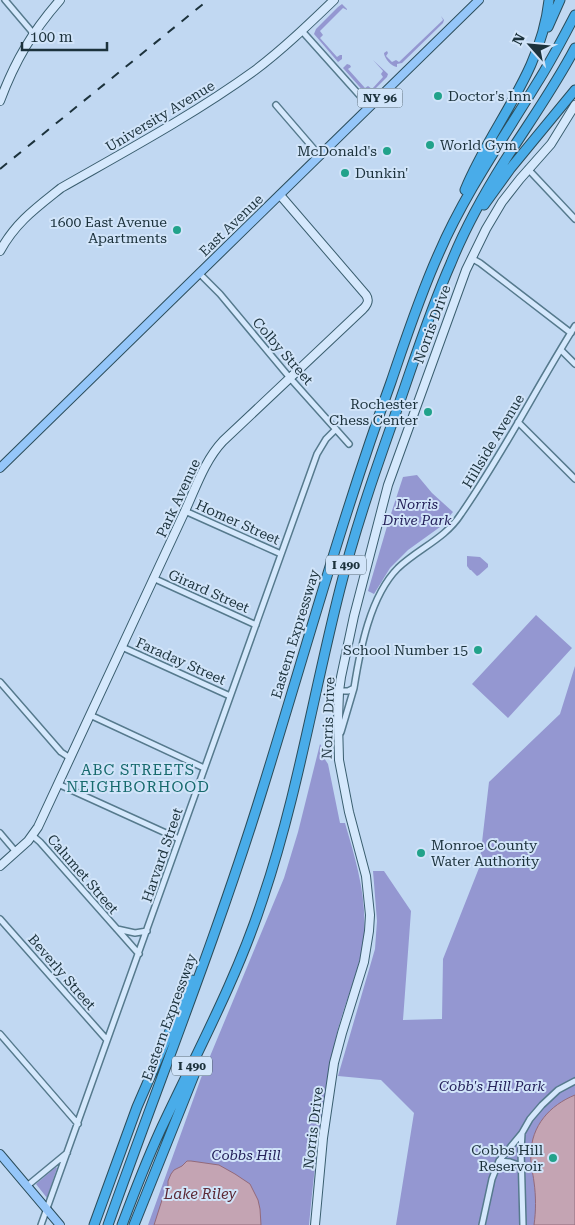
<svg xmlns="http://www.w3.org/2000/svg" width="575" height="1225" font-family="'Roboto Serif',serif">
<rect width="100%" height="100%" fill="#c1d8f2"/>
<path fill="#9497d1" d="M342 4 347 9V10L343 8 320 31 323 35 320 38 337 57 340 55H342V59L338 62 314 34 316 29 338 7Z
M441 16 444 20 443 23 402 63 397 64V67C392 67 384 58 384 53L387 51 388 53 386 56 392 62 396 60 399 62 443 20Z
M373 60 388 74 387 77 371 93 369 94 365 93 343 68 347 64 350 65 351 67 348 69 365 88 368 86 372 89 383 77 381 74 383 71Z
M417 475 432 493 453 512 440 527 408 550 390 568 374 594 368 591 388 523 403 477Z
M467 556 480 557 488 564V567L479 575 477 576 471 570H470L467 566Z
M536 615 572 648 508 718 472 684Z
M575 666V1225H396L414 1113 381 1080 338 1076 375 949 377 921 373 871H384L411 911 403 1020 442 1019 443 959 479 868 489 782 560 714Z
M320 744 326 753 324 758 328 764 340 823H345C357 864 370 907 362 950 357 973 348 996 341 1019 336 1034 333 1051 330 1067 320 1119 314 1172 309 1225H148L201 1078 284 878 298 832Z
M56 1167 57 1168 47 1198 36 1184Z"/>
<path fill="#c4a4b3" stroke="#936a7b" d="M575 1095V1225H534C536 1211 536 1196 534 1182 533 1173 530 1164 531 1154 531 1126 550 1105 575 1095Z
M187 1161H191L219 1165 235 1174 250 1184 258 1200 260 1209 261 1225H154L162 1200 168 1192V1181L171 1174 174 1170 182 1166Z"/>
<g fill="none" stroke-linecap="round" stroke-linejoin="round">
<g stroke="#567a8d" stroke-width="8">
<path id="street" d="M5 0 33 33
M302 31 370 107
M276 105 320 156
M528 169 575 219
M471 258 480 263 571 333
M199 273 220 294 290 378 349 444
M561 350 575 364
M518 422 575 479
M185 511 281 554
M153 578 256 625
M122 647 230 696
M0 682 61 752 70 758
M339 691H348L354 688C360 650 370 596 398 568 419 548 445 539 461 514 503 454 536 388 575 326
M90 715 204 768
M341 732 354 688
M58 784 179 839
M0 833 16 852
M33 836 40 842 139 954
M0 919 107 1040
M117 929 135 933 147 931
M0 1034 78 1124
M499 1161 510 1162 521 1166
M27 1186 67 1153
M41 1225 317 454 326 439 336 429
M482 1225 492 1179 499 1161 522 1133
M523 1225 521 1150 522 1133 530 1119 542 1105 558 1090 575 1081"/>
</g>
<g stroke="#3a5e6f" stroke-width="10">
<path id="secondary" d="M0 101C15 61 32 32 60 0
M0 251C16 222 36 208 61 188 126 151 193 115 254 71 282 50 308 25 334 0
M0 866 28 841 38 827 185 511C196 487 205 460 223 441L363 309C367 305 370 301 366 295L280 195
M315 1225 323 1138 334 1063 342 1033 364 962 369 931 370 915 366 876 349 812 339 760 338 721 339 691 341 677 354 616 388 485 466 270 486 229 502 202 520 179 551 144 575 105"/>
</g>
<g stroke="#2b4d5b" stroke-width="10">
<path id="primary" d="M0 468 479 0
M0 1154 60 1225"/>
</g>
<g stroke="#2b4d5b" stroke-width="11">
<path id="highway" d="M548 27 560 0
M465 190C492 124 541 74 549 0
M484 205 510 169 575 90
M94 1225 137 1107 192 980
M108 1225C159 1081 216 939 261 794 304 656 342 517 391 382 406 338 420 295 439 253 465 193 503 139 537 83 551 61 563 38 575 15
M122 1225C134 1193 146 1162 160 1131 196 1054 237 979 263 898 297 797 314 691 340 589 356 525 378 463 400 401 416 355 431 308 451 263 465 228 484 194 504 162 528 124 554 88 575 48
M134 1225 198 1065"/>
</g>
<use href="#street" stroke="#d5e8fc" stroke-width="5"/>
<use href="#secondary" stroke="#d5e8fc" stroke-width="8"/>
<use href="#primary" stroke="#95c6f9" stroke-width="8"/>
<use href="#highway" stroke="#49ace9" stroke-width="9"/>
<path stroke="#1c323c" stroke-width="2" stroke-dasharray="9 9" stroke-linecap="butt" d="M0 169 208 0"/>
</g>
<g fill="#21a28a" stroke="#d1e4f9" stroke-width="2">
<circle cx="438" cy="96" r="5"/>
<circle cx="430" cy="145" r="5"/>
<circle cx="387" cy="151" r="5"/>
<circle cx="345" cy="173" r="5"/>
<circle cx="177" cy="230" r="5"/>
<circle cx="428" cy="412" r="5"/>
<circle cx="478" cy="650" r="5"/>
<circle cx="421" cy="853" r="5"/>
<circle cx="553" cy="1158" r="5"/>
</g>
<g text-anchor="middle" stroke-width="4" stroke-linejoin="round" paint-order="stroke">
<g fill="#d1e4f9" stroke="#526775" stroke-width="1">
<rect x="357.5" y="88.5" width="45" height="19" rx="4"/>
<rect x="326" y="555.5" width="40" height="19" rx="4"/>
<rect x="172" y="1056.5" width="40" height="19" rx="4"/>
</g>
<g font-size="12" font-weight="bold" fill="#1c323c">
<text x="380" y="102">NY 96</text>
<text x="346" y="569">I 490</text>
<text x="192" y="1070">I 490</text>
</g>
<g font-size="14" fill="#1c323c" stroke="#d1e4f9" text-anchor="end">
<text x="448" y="101" text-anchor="start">Doctor's Inn</text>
<text x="440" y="150" text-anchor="start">World Gym</text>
<text x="377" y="156">McDonald's</text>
<text x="355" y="178" text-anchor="start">Dunkin'</text>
<text x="167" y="227">1600 East Avenue<tspan x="167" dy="16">Apartments</tspan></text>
<text x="418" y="409">Rochester<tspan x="418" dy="16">Chess Center</tspan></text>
<text x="468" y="655">School Number 15</text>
<text x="431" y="850" text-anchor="start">Monroe County<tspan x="431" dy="16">Water Authority</tspan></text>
<text x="543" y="1155">Cobbs Hill<tspan x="543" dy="16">Reservoir</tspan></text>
</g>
<g font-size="14" fill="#1c323c" stroke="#d1e4f9">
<text transform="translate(160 116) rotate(-31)" y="5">University Avenue</text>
<text transform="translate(231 225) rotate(-44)" y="5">East Avenue</text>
<text transform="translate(432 324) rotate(-70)" y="5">Norris Drive</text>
<text transform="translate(283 351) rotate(49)" y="5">Colby Street</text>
<text transform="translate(493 441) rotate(-59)" y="5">Hillside Avenue</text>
<text transform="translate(178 498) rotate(-65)" y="5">Park Avenue</text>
<text transform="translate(238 522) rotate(24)" y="5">Homer Street</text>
<text transform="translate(209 591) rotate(24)" y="5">Girard Street</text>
<text transform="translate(295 634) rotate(-73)" y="5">Eastern Expressway</text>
<text transform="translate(181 661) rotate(24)" y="5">Faraday Street</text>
<text transform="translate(328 718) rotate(-88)" y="5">Norris Drive</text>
<text transform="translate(162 855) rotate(-71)" y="5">Harvard Street</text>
<text transform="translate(83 874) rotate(49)" y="5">Calumet Street</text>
<text transform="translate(62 972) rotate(49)" y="5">Beverly Street</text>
<text transform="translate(169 1017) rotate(-70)" y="5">Eastern Expressway</text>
<text transform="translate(313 1128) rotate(-83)" y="5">Norris Drive</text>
</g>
<g font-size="14" font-style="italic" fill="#25215a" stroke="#d1e4f9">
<text x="417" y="509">Norris<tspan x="417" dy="16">Drive Park</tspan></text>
<text x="492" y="1091">Cobb's Hill Park</text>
<text x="246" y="1160">Cobbs Hill</text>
</g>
<g font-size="15" letter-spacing="1" fill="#176a6d" stroke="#d1e4f9">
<text x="138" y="775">ABC STREETS<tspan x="138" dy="17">NEIGHBORHOOD</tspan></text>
</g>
<g font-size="15" font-style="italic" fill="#5d2a36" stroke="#d1e4f9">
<text x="200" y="1199">Lake Riley</text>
</g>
</g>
<g transform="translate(530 45) rotate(297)" stroke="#d1e4f9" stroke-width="4" paint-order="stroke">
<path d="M0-4L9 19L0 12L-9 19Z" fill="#1c323c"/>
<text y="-8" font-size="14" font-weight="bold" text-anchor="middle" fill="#1c323c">N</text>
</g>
<path d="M22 42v8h85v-8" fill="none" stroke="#1c323c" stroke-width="2.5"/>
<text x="30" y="42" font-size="15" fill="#1c323c" stroke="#d1e4f9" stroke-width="4" paint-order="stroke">100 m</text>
</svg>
